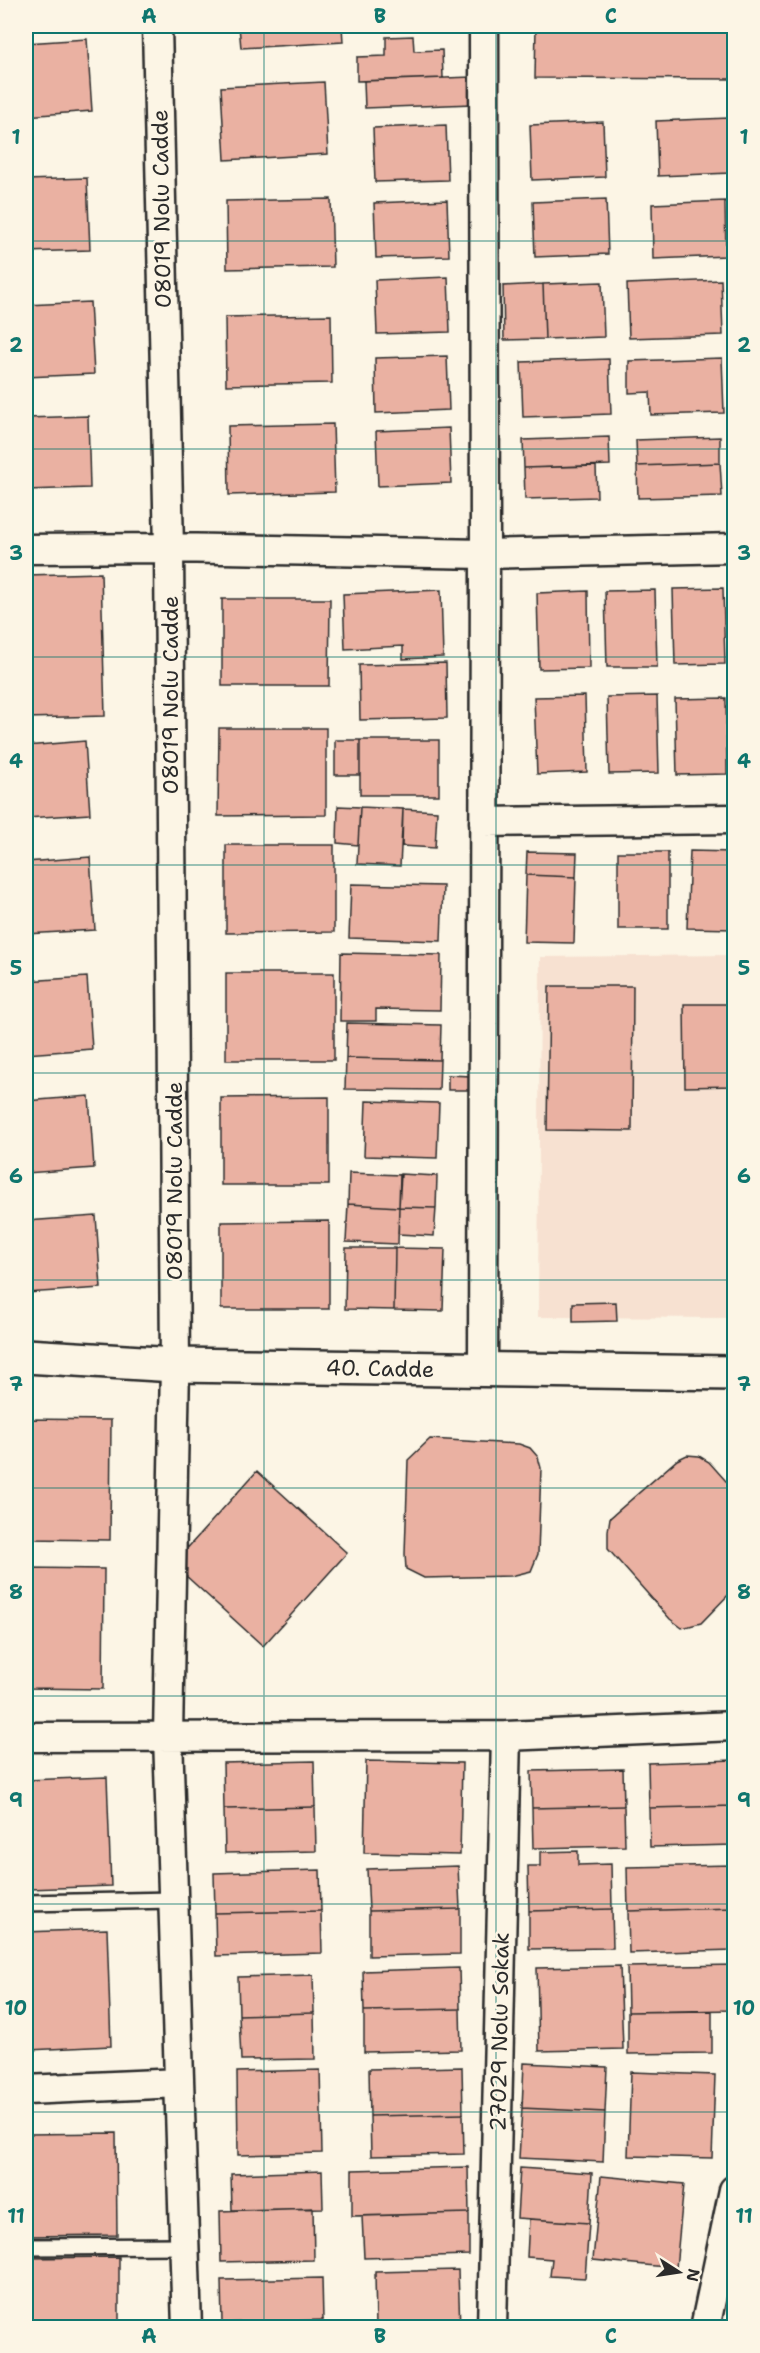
<svg xmlns="http://www.w3.org/2000/svg" width="760" height="2353" font-family="'Shantell Sans',sans-serif">
<rect width="100%" height="100%" fill="#fcf5e5"/>
<filter id="ink" filterUnits="userSpaceOnUse"><feTurbulence type="fractalNoise" baseFrequency=".0167" numOctaves="2"/><feDisplacementMap in="SourceGraphic" scale="12" xChannelSelector="R" yChannelSelector="G"/><feConvolveMatrix kernelMatrix="1 2 1 2 8 2 1 2 1" color-interpolation-filters="sRGB"/></filter>
<g filter="url(#ink)">
<path fill="#f7e1d1" d="M734 955V1318L538 1317 540 957Z"/>
<path fill="#eab1a2" stroke="#2b2b2b" stroke-width="1.5" d="M239 26H342L343 42 241 48Z
M536 26H734V79L535 78Z
M413 36 414 51 442 50 443 78 357 81V57L386 56V37Z
M87 39 92 111 26 116V43Z
M472 77 473 104 365 108 364 81Z
M324 82 328 154 225 160 221 87Z
M729 118 731 173 658 176 656 121Z
M603 122 605 177 532 180 530 125Z
M446 125 448 180 375 182 373 128Z
M87 178 90 250 26 252V180Z
M331 199 333 267 227 269 226 201Z
M606 199 608 254 535 257 533 202Z
M447 200 449 256 376 258 374 203Z
M725 201 726 256 653 259 652 204Z
M448 277 450 332 377 334 375 280Z
M721 280 723 335 629 338 627 284Z
M602 282 604 337 545 339 543 284Z
M543 284 545 339 504 340 503 286Z
M90 302 94 374 26 377V305Z
M331 315 332 383 226 385 225 317Z
M447 356 449 410 376 413 375 358Z
M722 358 724 413 651 415 650 392 629 393V361Z
M609 359 611 414 523 417 521 362Z
M88 416 90 488 26 490V418Z
M333 424 335 492 229 495 228 426Z
M449 428 451 483 378 486 376 431Z
M609 437 610 465 524 468 523 440Z
M720 437V463L637 466 636 440Z
M720 463 722 496 638 498 637 466Z
M596 466 597 497 525 499 524 468Z
M101 573 105 716 26 718V575Z
M723 588 725 664 675 665 673 589Z
M441 590 443 657 403 659V646L345 649 343 594Z
M655 590 657 667H607L605 591Z
M588 591 589 668 539 669 537 593Z
M222 599H330L329 686H222Z
M446 663 447 718 360 720 359 665Z
M585 696 587 772 537 774 534 697Z
M657 696 659 773 609 774 607 697Z
M726 698 727 774 677 775 675 699Z
M219 728H326V815L218 816Z
M335 740H360V775H335Z
M360 740H439V795H360Z
M85 741 90 814 26 818V746Z
M338 806 360 807 358 845 337 843Z
M360 807 403 809 400 866 357 864Z
M403 809 437 811 435 848 402 846Z
M226 845H334V932L226 933Z
M690 851 734 852V929L687 928Z
M527 852 577 853 576 877 526 875Z
M618 852H668V929H618Z
M90 857 95 930 26 934V862Z
M526 875 576 877 574 943 524 942Z
M351 884 443 886 441 941 349 938Z
M341 953 441 955 440 1010 376 1009V1021H340Z
M226 973H334V1060H226Z
M87 977 92 1049 26 1054V981Z
M549 986H633L632 1131 547 1130Z
M684 1004H734V1086L685 1087Z
M347 1023 441 1025 440 1060 346 1058Z
M346 1058 440 1060 439 1090 345 1089Z
M448 1075 471 1076V1090H448Z
M89 1096 94 1168 26 1173V1101Z
M329 1097V1185H221V1098Z
M366 1101 439 1103 437 1158 364 1156Z
M349 1173 401 1175 399 1207 348 1204Z
M400 1174 437 1176 436 1208 399 1207Z
M348 1204 399 1207 398 1244 346 1242Z
M399 1207 436 1208 434 1236 398 1234Z
M96 1216 101 1288 26 1293V1221Z
M329 1221V1309H221V1222Z
M346 1248H395L394 1310 345 1309Z
M395 1248 445 1249 443 1311 394 1310Z
M616 1302 617 1321 573 1322V1303Z
M26 1419 111 1420 110 1540 26 1539Z
M430 1439 519 1444 530 1448 538 1457 541 1468 538 1554 531 1571 511 1576 424 1578 406 1569 405 1554 408 1460Z
M687 1455 699 1456 709 1462 734 1490V1589L701 1623 682 1628 670 1619 608 1549V1531L610 1518 677 1460Z
M257 1471 347 1553 263 1646 173 1564Z
M26 1568 104 1569 103 1689 26 1688Z
M734 1760V1806L649 1808 648 1763Z
M314 1761 315 1807 224 1809 223 1763Z
M366 1761 462 1763 460 1855 364 1853Z
M623 1769 624 1806 532 1808 531 1771Z
M107 1777 111 1886 29 1889 26 1780Z
M624 1806 625 1846 533 1848 532 1808Z
M734 1806V1845L650 1847 649 1808Z
M315 1807 316 1851 225 1853 224 1809Z
M578 1851V1865L611 1864 612 1909 529 1911 528 1866H540V1852Z
M734 1865V1908L628 1911 627 1867Z
M458 1866 460 1909 369 1911 367 1869Z
M320 1870 321 1911 215 1913 214 1873Z
M734 1908V1950L629 1953 628 1911Z
M460 1909V1954L369 1956V1911Z
M612 1909 613 1948 529 1949V1911Z
M321 1911 322 1953 216 1956 215 1913Z
M107 1929 111 2046 29 2050 26 1932Z
M734 1965V2010L628 2012 627 1967Z
M620 1966 623 2049 539 2051 537 1968Z
M459 1968 460 2009 364 2011 363 1971Z
M313 1975 314 2013 239 2015 238 1977Z
M460 2009 461 2050 364 2052V2011Z
M712 2011V2053L628 2054V2012Z
M314 2013 315 2059 241 2060 239 2015Z
M524 2063 607 2067 605 2112 522 2108Z
M462 2067 463 2114 370 2116 369 2069Z
M320 2070 322 2153 238 2155 237 2072Z
M631 2072 715 2075 712 2158 628 2156Z
M522 2108 605 2112 603 2162 519 2158Z
M463 2114 464 2154 371 2156 370 2116Z
M116 2133 117 2235 26 2236V2134Z
M468 2167 469 2213 352 2216V2170Z
M520 2168 592 2173 589 2223 517 2218Z
M322 2171 323 2208 232 2210 231 2174Z
M601 2176 684 2184 676 2268 593 2260Z
M313 2208 314 2260 221 2262 220 2211Z
M469 2213V2255L364 2258 362 2216Z
M529 2219 589 2223 585 2278 550 2276 552 2259 527 2257Z
M119 2257V2328H26V2258Z
M458 2270 460 2328H376L375 2272Z
M322 2278 323 2320 222 2323 221 2280Z
M323 2320V2328H222V2323Z"/>
<g fill="none" stroke-linecap="round" stroke-linejoin="round">
<g stroke="#2b2b2b" stroke-width="20">
<path id="lane" d="M26 1903 173 1900
M26 2247 185 2246"/>
</g>
<g stroke="#2b2b2b" stroke-width="33">
<path id="street" d="M157 26 169 548 175 1365 168 1736 187 2328
M26 549 169 548 485 554 734 548
M484 822 734 819
M483 1369 485 554 484 26
M26 1737 506 1736 734 1726
M26 2090 179 2083
M492 2328 506 1736
M705 2328 734 2190"/>
</g>
<g stroke="#2b2b2b" stroke-width="38">
<path id="secondary" d="M26 1356 175 1365 734 1373"/>
</g>
<use href="#lane" stroke="#fcf5e5" stroke-width="15"/>
<use href="#street" stroke="#fcf5e5" stroke-width="28"/>
<use href="#secondary" stroke="#fcf5e5" stroke-width="33"/>
</g>
</g>
<path fill="none" stroke="#0f766e" stroke-width="1.5" stroke-opacity="0.55" d="M264 26V2328M496 26V2328M26 241H734M26 449H734M26 657H734M26 865H734M26 1073H734M26 1280H734M26 1488H734M26 1696H734M26 1904H734M26 2112H734"/>
<g text-anchor="middle" stroke-width="5" stroke-linejoin="round" paint-order="stroke">
<g font-size="22" fill="#2b2b2b" stroke="#fcf5e5">
<text transform="translate(161 209) rotate(-91)" y="8">08019 Nolu Cadde</text>
<text transform="translate(170 695) rotate(-90)" y="8">08019 Nolu Cadde</text>
<text transform="translate(174 1181) rotate(-90)" y="8">08019 Nolu Cadde</text>
<text transform="translate(380 1368) rotate(1)" y="8">40. Cadde</text>
<text transform="translate(499 2032) rotate(-89)" y="8">27029 Nolu Sokak</text>
</g>
</g>
<rect width="760" height="2353" fill="none" stroke="#fcf5e5" stroke-width="66"/>
<g transform="translate(679 2272) rotate(102)" stroke="#fcf5e5" stroke-width="4.5" paint-order="stroke">
<path d="M0-4.5L10 22L0 15L-10 22Z" fill="#2b2b2b"/>
<text y="-9" font-size="16" font-weight="bold" text-anchor="middle" fill="#2b2b2b">N</text>
</g>
<rect x="33" y="33" width="694" height="2287" fill="none" stroke="#0f766e" stroke-width="2"/>
<g font-size="20" text-anchor="middle" font-weight="bold" fill="#0f766e">
<text x="149" y="23">A</text>
<text x="380" y="23">B</text>
<text x="611" y="23">C</text>
<text x="16" y="144">1</text>
<text x="744" y="144">1</text>
<text x="16" y="352">2</text>
<text x="744" y="352">2</text>
<text x="16" y="560">3</text>
<text x="744" y="560">3</text>
<text x="16" y="768">4</text>
<text x="744" y="768">4</text>
<text x="16" y="975">5</text>
<text x="744" y="975">5</text>
<text x="16" y="1183">6</text>
<text x="744" y="1183">6</text>
<text x="16" y="1391">7</text>
<text x="744" y="1391">7</text>
<text x="16" y="1599">8</text>
<text x="744" y="1599">8</text>
<text x="16" y="1807">9</text>
<text x="744" y="1807">9</text>
<text x="16" y="2015">10</text>
<text x="744" y="2015">10</text>
<text x="16" y="2223">11</text>
<text x="744" y="2223">11</text>
<text x="149" y="2343">A</text>
<text x="380" y="2343">B</text>
<text x="611" y="2343">C</text>
</g>
</svg>
